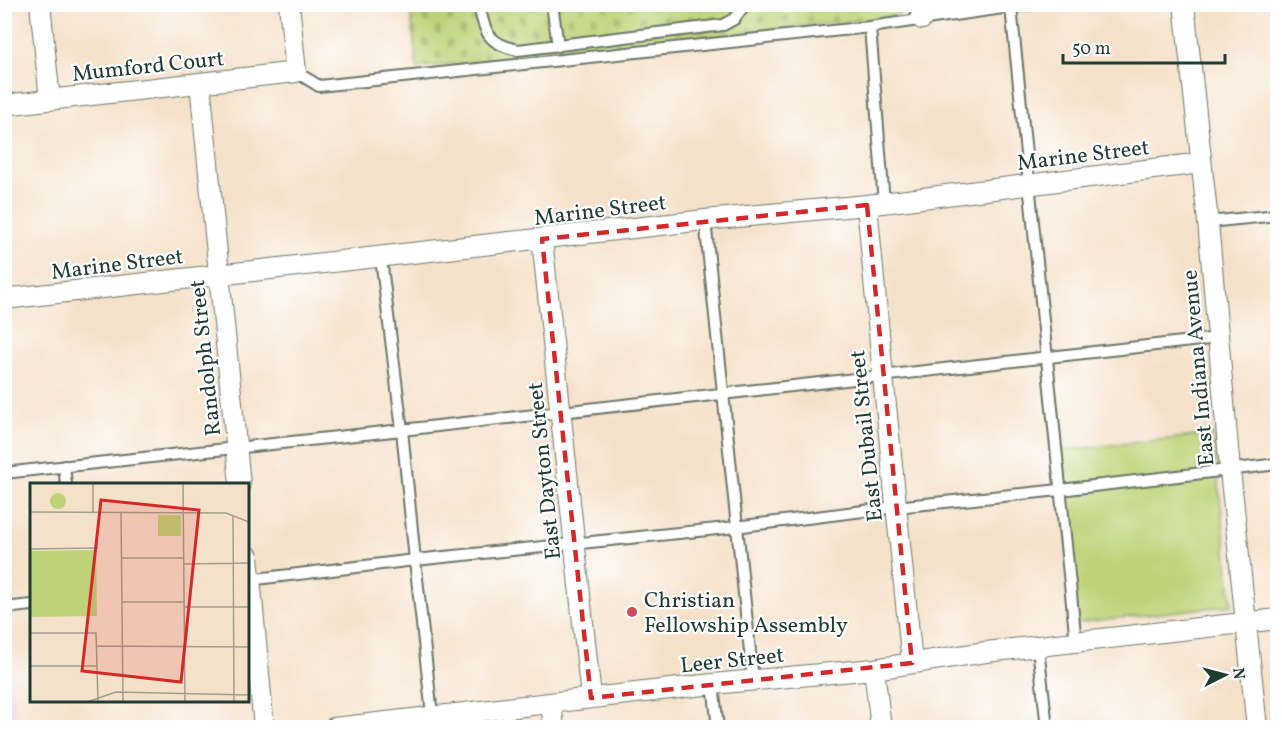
<svg xmlns="http://www.w3.org/2000/svg" width="1282" height="732" font-family="Vollkorn,serif">
<defs>
<pattern id="cemetery-stones" width="16" height="16" patternUnits="userSpaceOnUse" patternTransform="scale(1.5)"><rect width="16" height="16" fill="#bed377"/><path d="M2 7V4a2 2 0 0 1 4 0v3zM10 15v-3a2 2 0 0 1 4 0v3z" fill="#a3b668"/></pattern>
</defs>
<rect width="100%" height="100%" fill="#fff"/>
<filter id="ink" filterUnits="userSpaceOnUse"><feTurbulence type="fractalNoise" baseFrequency=".0167" numOctaves="2"/><feDisplacementMap in="SourceGraphic" scale="12" xChannelSelector="R" yChannelSelector="G"/><feConvolveMatrix kernelMatrix="1 2 1 2 8 2 1 2 1" color-interpolation-filters="sRGB"/></filter>
<filter id="wash" filterUnits="userSpaceOnUse"><feTurbulence type="fractalNoise" baseFrequency=".008" numOctaves="4" result="noise"/><feDisplacementMap in="SourceGraphic" scale="24" xChannelSelector="R" yChannelSelector="G"/><feGaussianBlur stdDeviation="1.35" result="paint"/><feColorMatrix in="noise" values="0 0 0 0 0 0 0 0 0 0 0 0 0 0 0 0 0 1.4 0 .05"/><feComposite in="paint" operator="in"/></filter>
<g filter="url(#wash)">
<rect width="100%" height="100%" fill="#f5e1c9"/>
<path fill="#ebd1eb" d="M5 626 17 727H5Z"/>
<path fill="#bed377" stroke="#6e8856" stroke-width="1.5" d="M1213 434 1232 605 1077 623 1057 451Z"/>
<path fill="url(#cemetery-stones)" stroke="#6e8856" stroke-width="1.5" d="M906 4 907 7 897 16 417 68 410 5Z"/>
</g>
<g filter="url(#ink)">
<g fill="none" stroke-linecap="round" stroke-linejoin="round">
<g stroke="#6a7668" stroke-width="14">
<path id="lane" d="M479 4C484 33 489 44 518 50L723 25 734 19 745 4
M552 4 558 46
M1011 7 1076 643
M870 27 884 203
M296 72 319 86 870 27 1032 4
M705 220 753 680
M1208 222 1278 215
M381 258 402 430 415 560 432 715
M64 466 66 484
M4 473 402 430 1218 338
M248 580 415 560 727 528 896 507 1060 490 1278 464
M4 608 32 605
M1038 647 1047 728
M713 684 718 728"/>
</g>
<g stroke="#6a7668" stroke-width="22">
<path id="street" d="M40 4 50 100
M920 4 922 19
M1184 4 1208 222 1230 470 1257 728
M200 83 240 484
M4 105 296 72 289 4
M867 205 883 376 912 663
M542 239 591 698
M4 299 705 220 867 205 1201 163
M248 556 264 728
M874 669 881 728
M551 703 554 728
M334 728 713 684 874 669 986 652 1278 619"/>
</g>
<use href="#lane" stroke="#fff" stroke-width="10"/>
<use href="#street" stroke="#fff" stroke-width="20"/>
</g>
</g>
<path fill="none" stroke="#d62828" stroke-width="4.5" stroke-dasharray="12 8" stroke-linejoin="round" d="M867 205 912 663 591 698 542 239Z"/>
<circle fill="#d1495b" stroke="#fff" stroke-width="2" cx="632" cy="612" r="6"/>
<g text-anchor="middle" stroke-width="4.5" stroke-linejoin="round" paint-order="stroke">
<g font-size="22" fill="#1f3d34" stroke="#fff">
<text transform="translate(148 65) rotate(-6)" y="8">Mumford Court</text>
<text transform="translate(1083 154) rotate(-7)" y="8">Marine Street</text>
<text transform="translate(600 209) rotate(-7)" y="8">Marine Street</text>
<text transform="translate(117 263) rotate(-7)" y="8">Marine Street</text>
<text transform="translate(204 358) rotate(-96)" y="8">Randolph Street</text>
<text transform="translate(1197 368) rotate(-95)" y="8">East Indiana Avenue</text>
<text transform="translate(865 436) rotate(-96)" y="8">East Dubail Street</text>
<text transform="translate(543 471) rotate(-96)" y="8">East Dayton Street</text>
<text transform="translate(732 659) rotate(-6)" y="8">Leer Street</text>
</g>
<g font-size="22" fill="#1f3d34" stroke="#fff" text-anchor="start">
<text x="644" y="607">Christian<tspan x="644" dy="25">Fellowship Assembly</tspan></text>
</g>
</g>
<g transform="translate(30 483)">
<rect width="219" height="219" fill="#f5e1c9"/>
<path d="M20 18a8 8 0 1 1 16 0a8 8 0 1 1-16 0ZM128 32H151V53H128Z" fill="#bed377"/>
<path d="M66 67 67 133 0 134V68Z" fill="#bed377"/>
<path fill="none" stroke="#9f9f8d" stroke-width="1.5" d="M63 0V29M153 0 155 219M0 29 196 30 219 39M91 30 93 219M203 32 204 219M0 66 68 65M92 75H154M154 81 219 80M92 119H154M154 124H219M0 150H66L68 219M66 163 219 164M0 183H67M57 219 86 209 219 212"/>
<path fill="#d62828" fill-opacity="0.15" stroke="#d62828" stroke-width="3" d="M71 17 169 27 151 199 52 188Z"/>
<rect width="219" height="219" fill="none" stroke="#1f3d34" stroke-width="3"/>
</g>
<rect width="1282" height="732" fill="none" stroke="#fff" stroke-width="24"/>
<g transform="translate(1225 675) rotate(84)" stroke="#ffffff" stroke-width="4.5" paint-order="stroke">
<path d="M0-4.5L10 22L0 15L-10 22Z" fill="#1f3d34"/>
<text y="-9" font-size="16" font-weight="bold" text-anchor="middle" fill="#1f3d34">N</text>
</g>
<path d="M1063 54v9h162v-9" fill="none" stroke="#1f3d34" stroke-width="3"/>
<text x="1072" y="54" font-size="18" fill="#1f3d34" stroke="#ffffff" stroke-width="4.5" paint-order="stroke">50 m</text>
</svg>
